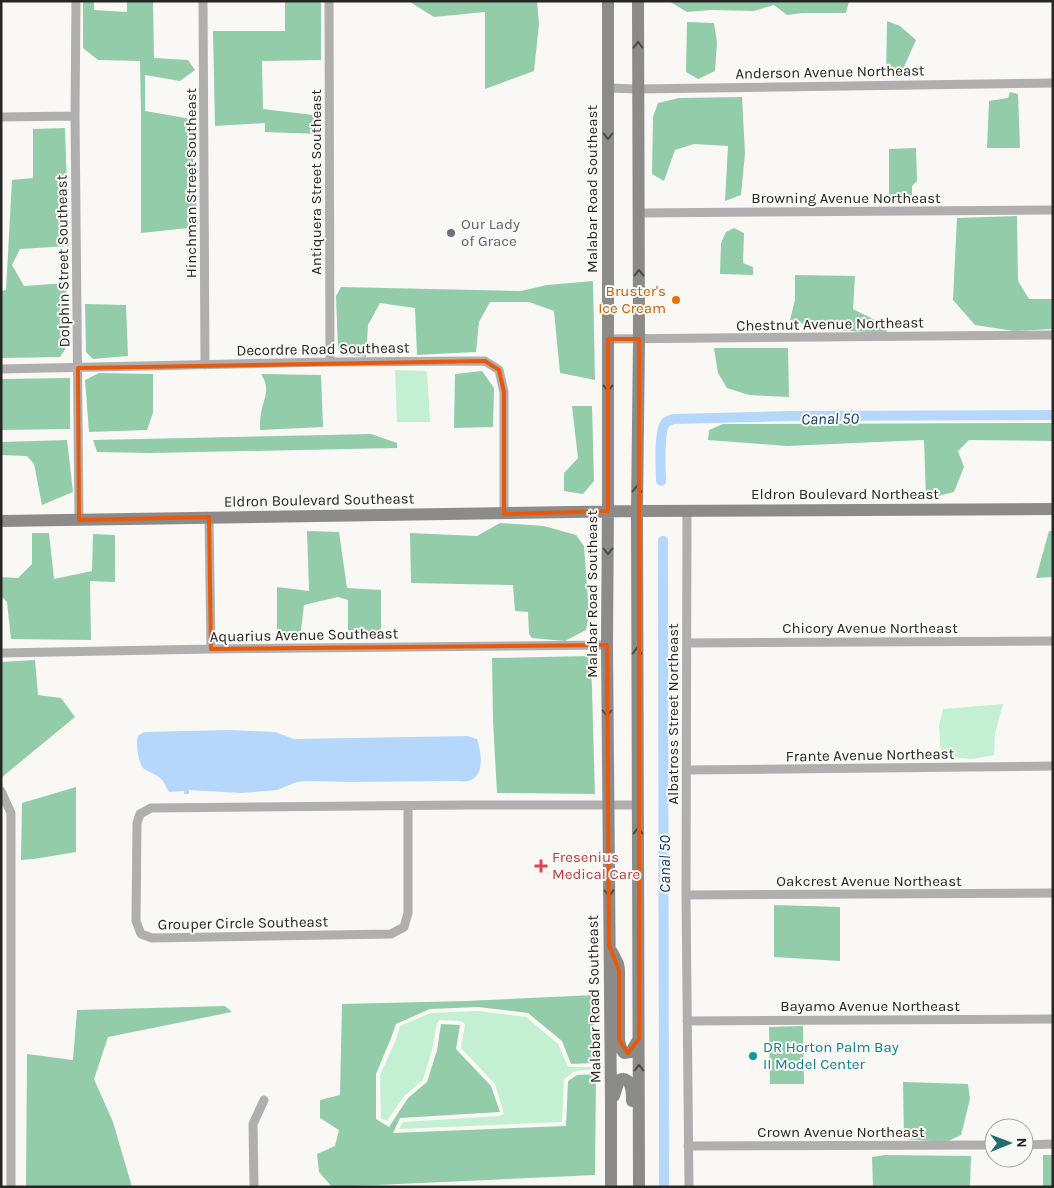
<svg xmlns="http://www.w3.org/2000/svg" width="1054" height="1188" font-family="Karla,sans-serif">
<rect width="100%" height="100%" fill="#faf8f5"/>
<path fill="#c3efd2" d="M395 370 427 371 430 422H397Z
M1003 704 995 733 994 755 972 759 941 756 939 726 943 709Z
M478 1011 526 1017 558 1044 568 1067H594V1069L575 1071 564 1079 562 1122 399 1129 403 1122 500 1116 504 1114 495 1084 461 1048 465 1025 464 1023 461 1021 440 1020 437 1023 432 1050 423 1080 404 1096 387 1121 381 1118 380 1075 396 1040 400 1026 431 1013Z"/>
<path fill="#93cca8" d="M83 1H94V10L127 12V1H153L154 58 188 60 195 70 180 81 145 75V111L191 119 198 227 141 233V116L140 61 98 60 83 48Z
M285 1H321V60L262 61 263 109 321 116 320 134 265 132V123L215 126 213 31H285Z
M410 1H537L539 24 534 71 485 89V12L434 17 410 2Z
M669 1H849L846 13H803L787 15 774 5 754 11 711 10 687 12Z
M887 21 900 26 916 40 899 78 886 76Z
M687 22 714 23 717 42 715 71 698 79 686 72Z
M1010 92 1018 94 1020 148H987L989 101 1008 98Z
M742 97 745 153 741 195 725 201 728 146 694 144 675 150 664 181 652 174 653 117 658 103 679 98Z
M65 128 69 246 20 249 12 265 24 286 66 283 68 345 60 357 1 358V291L6 290 12 180 33 178V129Z
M916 148 917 181 912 186V202H889V149Z
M1017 216 1018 281 1029 299H1053V328L1052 329 1014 331 975 325 953 300 957 218Z
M734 228 744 233 743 263 753 267V275L720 274 721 243 726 232Z
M795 275 855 276 853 309 885 325 887 333 828 330 790 320 795 300Z
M593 281 595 380 560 373 554 311 529 302H490L479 322 476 352 417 355 415 308 380 303 368 325 366 357 346 354 338 348 336 296 341 287 521 291 547 285Z
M85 304 126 305 128 356 93 359 86 352Z
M714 348H788L789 397 749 395 727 388 718 373Z
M482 371 494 388 493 427 454 428 455 374Z
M99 373 153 374V413L147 430 89 432 85 380Z
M261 374 321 375 323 427 260 430C260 424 260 419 261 413 264 397 271 389 261 374Z
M70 378V429L1 430V379Z
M572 406H592L594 481 583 494 564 491V473L578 458Z
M1053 423V441L969 440 958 451 964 467 954 492 926 499 924 440 787 446 708 440 709 430 723 424Z
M371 434 397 443V448L150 453 97 452 93 440Z
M67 440 73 492 42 505 34 464 27 456 1 455V442Z
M500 523 544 526 576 535 584 546 589 614 586 630 565 641 532 638 529 634 528 612 515 611 513 585 411 583 410 533 477 536Z
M307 531 339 532 347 588 381 590V636H348V600L338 597 304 605 300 638 277 635V587L309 591Z
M1049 531H1053V577L1036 578Z
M32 533H49L54 579 92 571 93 534 115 535V582L90 581 91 640 11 639 7 602 1 596V577L18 578 32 564Z
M591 656 595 794 497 793 493 721 492 658Z
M35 660 38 695 61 698 75 717 1 778V662Z
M76 787V852L34 859 21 860 22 803Z
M774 905 840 907V961L774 957Z
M594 995V1063L571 1064 562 1041 528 1013 478 1007 430 1009 396 1024 391 1038 376 1074V1119L389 1127 408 1098 427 1082 437 1050 441 1024 460 1025 456 1049 491 1086 500 1112 400 1118 393 1133 566 1126 568 1081 577 1075 596 1074 595 1175 332 1187 319 1172 317 1154 335 1146 339 1130 320 1118V1100L340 1095 342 1004 466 1001Z
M225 1006 232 1012 108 1037 94 1079 113 1122 132 1187H26L27 1054 73 1060 77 1010Z
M803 1026 804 1084H770L769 1027Z
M903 1082 968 1084 970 1099 961 1135 946 1142 904 1139Z
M885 1155 971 1156 970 1187H873L872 1157Z
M1043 1155H1053V1187H1043Z"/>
<path fill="#b5d7fc" d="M229 730 275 732 294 739 468 736 477 739C481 751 486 777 468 781 465 782 460 781 456 781L350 782 306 781 297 782 277 790 241 793 189 790V794H184V791L169 792C166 787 164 781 160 778 155 773 147 772 143 768 139 764 135 742 138 736 140 734 142 733 145 732Z"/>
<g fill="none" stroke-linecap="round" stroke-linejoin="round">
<path stroke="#b5d7fc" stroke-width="10" d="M661 481C661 469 658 431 666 422 667 421 671 420 673 419L790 416 1053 415
M663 541 664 1187"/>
<path stroke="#b0aeae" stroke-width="9" d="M76 1 75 116 79 520
M203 1 205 365
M329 1 330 362
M608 88 637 89 1053 83
M1 117 75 116
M639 213 1053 210
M608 339 1053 335
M1 369 330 362 485 361 499 370 504 392V514
M687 511 686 895 689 1187
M209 517 211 649
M687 643 1053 641
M1 653 211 649 607 645
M687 770 1053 766
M1 791 11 813V1187
M408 806V913L404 927 391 934 152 938 141 934 136 921 137 823 140 814 151 808 465 805H638
M686 895 1053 893
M687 1021 1053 1019
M1024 1145 1053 1144
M688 1146 994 1145
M254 1187 253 1124 264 1100"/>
<path stroke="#8d8a8a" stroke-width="12" d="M608 1V502L607 645 611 1105V1187
M638 1 639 339 637 511 639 1187
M1 521 637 511 1053 509
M612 952 618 964 619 970V1040L621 1049 624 1053 631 1052 638 1040
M614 1096 619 1080C632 1075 632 1093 632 1101"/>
</g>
<defs><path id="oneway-chevron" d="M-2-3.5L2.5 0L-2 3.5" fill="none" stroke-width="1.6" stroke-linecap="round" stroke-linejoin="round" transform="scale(1.25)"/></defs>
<g stroke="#4a4948">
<use href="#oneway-chevron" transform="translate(638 45) rotate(-90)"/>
<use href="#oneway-chevron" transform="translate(608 136) rotate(90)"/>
<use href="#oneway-chevron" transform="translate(639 273) rotate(-90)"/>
<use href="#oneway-chevron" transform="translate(608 388) rotate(90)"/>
<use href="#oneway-chevron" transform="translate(637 489) rotate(-89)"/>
<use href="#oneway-chevron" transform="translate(608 551) rotate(90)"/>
<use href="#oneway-chevron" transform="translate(637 651) rotate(-90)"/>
<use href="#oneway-chevron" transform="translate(607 713) rotate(90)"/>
<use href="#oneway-chevron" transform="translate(638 831) rotate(-90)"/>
<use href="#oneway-chevron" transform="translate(609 893) rotate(89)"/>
<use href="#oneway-chevron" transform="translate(639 1068) rotate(-90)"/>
</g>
<path fill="none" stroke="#e8590c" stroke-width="4" stroke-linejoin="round" d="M608 339H639V1039L628 1053 619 1040V970L609 945 607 645 211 649 209 517 79 520 78 368 485 361 499 370 504 392V514L608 511Z"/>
<circle fill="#6b7280" stroke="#faf8f5" stroke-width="2" cx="451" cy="233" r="5"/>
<circle fill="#e8710a" stroke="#faf8f5" stroke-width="2" cx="676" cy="300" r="5"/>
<path fill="#e0444e" stroke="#faf8f5" stroke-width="2" d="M538.5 858.5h5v5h5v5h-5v5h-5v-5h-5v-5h5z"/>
<circle fill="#0f9aa8" stroke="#faf8f5" stroke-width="2" cx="753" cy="1056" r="5"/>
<g text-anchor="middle" stroke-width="4" stroke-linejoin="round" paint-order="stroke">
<g font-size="15" fill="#262625" stroke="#faf8f5">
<text transform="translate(830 72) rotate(-1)" y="5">Anderson Avenue Northeast</text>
<text transform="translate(316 182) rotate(-90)" y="5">Antiquera Street Southeast</text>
<text transform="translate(191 183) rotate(-90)" y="5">Hinchman Street Southeast</text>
<text transform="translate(592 189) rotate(-90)" y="5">Malabar Road Southeast</text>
<text x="846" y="203">Browning Avenue Northeast</text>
<text transform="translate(63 261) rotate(-91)" y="5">Dolphin Street Southeast</text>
<text transform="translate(830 324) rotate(-1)" y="5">Chestnut Avenue Northeast</text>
<text transform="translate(323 349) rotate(-1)" y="5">Decordre Road Southeast</text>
<text x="845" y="499">Eldron Boulevard Northeast</text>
<text transform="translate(319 500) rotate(-1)" y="5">Eldron Boulevard Southeast</text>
<text transform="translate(592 594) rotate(-90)" y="5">Malabar Road Southeast</text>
<text x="870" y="633">Chicory Avenue Northeast</text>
<text transform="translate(304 635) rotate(-1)" y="5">Aquarius Avenue Southeast</text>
<text transform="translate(673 714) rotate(-90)" y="5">Albatross Street Northeast</text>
<text transform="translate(870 755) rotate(-1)" y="5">Frante Avenue Northeast</text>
<text x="869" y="886">Oakcrest Avenue Northeast</text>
<text transform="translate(243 923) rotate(-1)" y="5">Grouper Circle Southeast</text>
<text transform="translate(594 999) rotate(-91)" y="5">Malabar Road Southeast</text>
<text x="870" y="1011">Bayamo Avenue Northeast</text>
<text x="841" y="1137">Crown Avenue Northeast</text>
</g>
<g font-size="15" fill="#5b616d" stroke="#faf8f5" text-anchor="start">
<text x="461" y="229">Our Lady<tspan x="461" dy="17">of Grace</tspan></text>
</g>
<g font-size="15" fill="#c56008" stroke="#faf8f5" text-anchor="end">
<text x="666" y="296">Bruster's<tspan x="666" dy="17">Ice Cream</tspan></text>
</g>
<g font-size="15" fill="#be3a42" stroke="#faf8f5" text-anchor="start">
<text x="552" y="862">Fresenius<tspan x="552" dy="17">Medical Care</tspan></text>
</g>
<g font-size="15" fill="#0d838f" stroke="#faf8f5" text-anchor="start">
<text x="763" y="1052">DR Horton Palm Bay<tspan x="763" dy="17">II Model Center</tspan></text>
</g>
<g font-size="16" font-style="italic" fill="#133e68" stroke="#faf8f5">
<text transform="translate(830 418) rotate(-1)" y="6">Canal 50</text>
<text transform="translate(664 864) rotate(-90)" y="6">Canal 50</text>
</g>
</g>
<rect width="1054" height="1188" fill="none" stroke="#262625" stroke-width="5"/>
<g transform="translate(1009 1143) rotate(89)"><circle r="24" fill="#faf8f5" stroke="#a5a4a2"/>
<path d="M0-4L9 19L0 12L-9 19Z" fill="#226d6f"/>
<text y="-8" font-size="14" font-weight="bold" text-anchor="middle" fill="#262625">N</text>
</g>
</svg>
